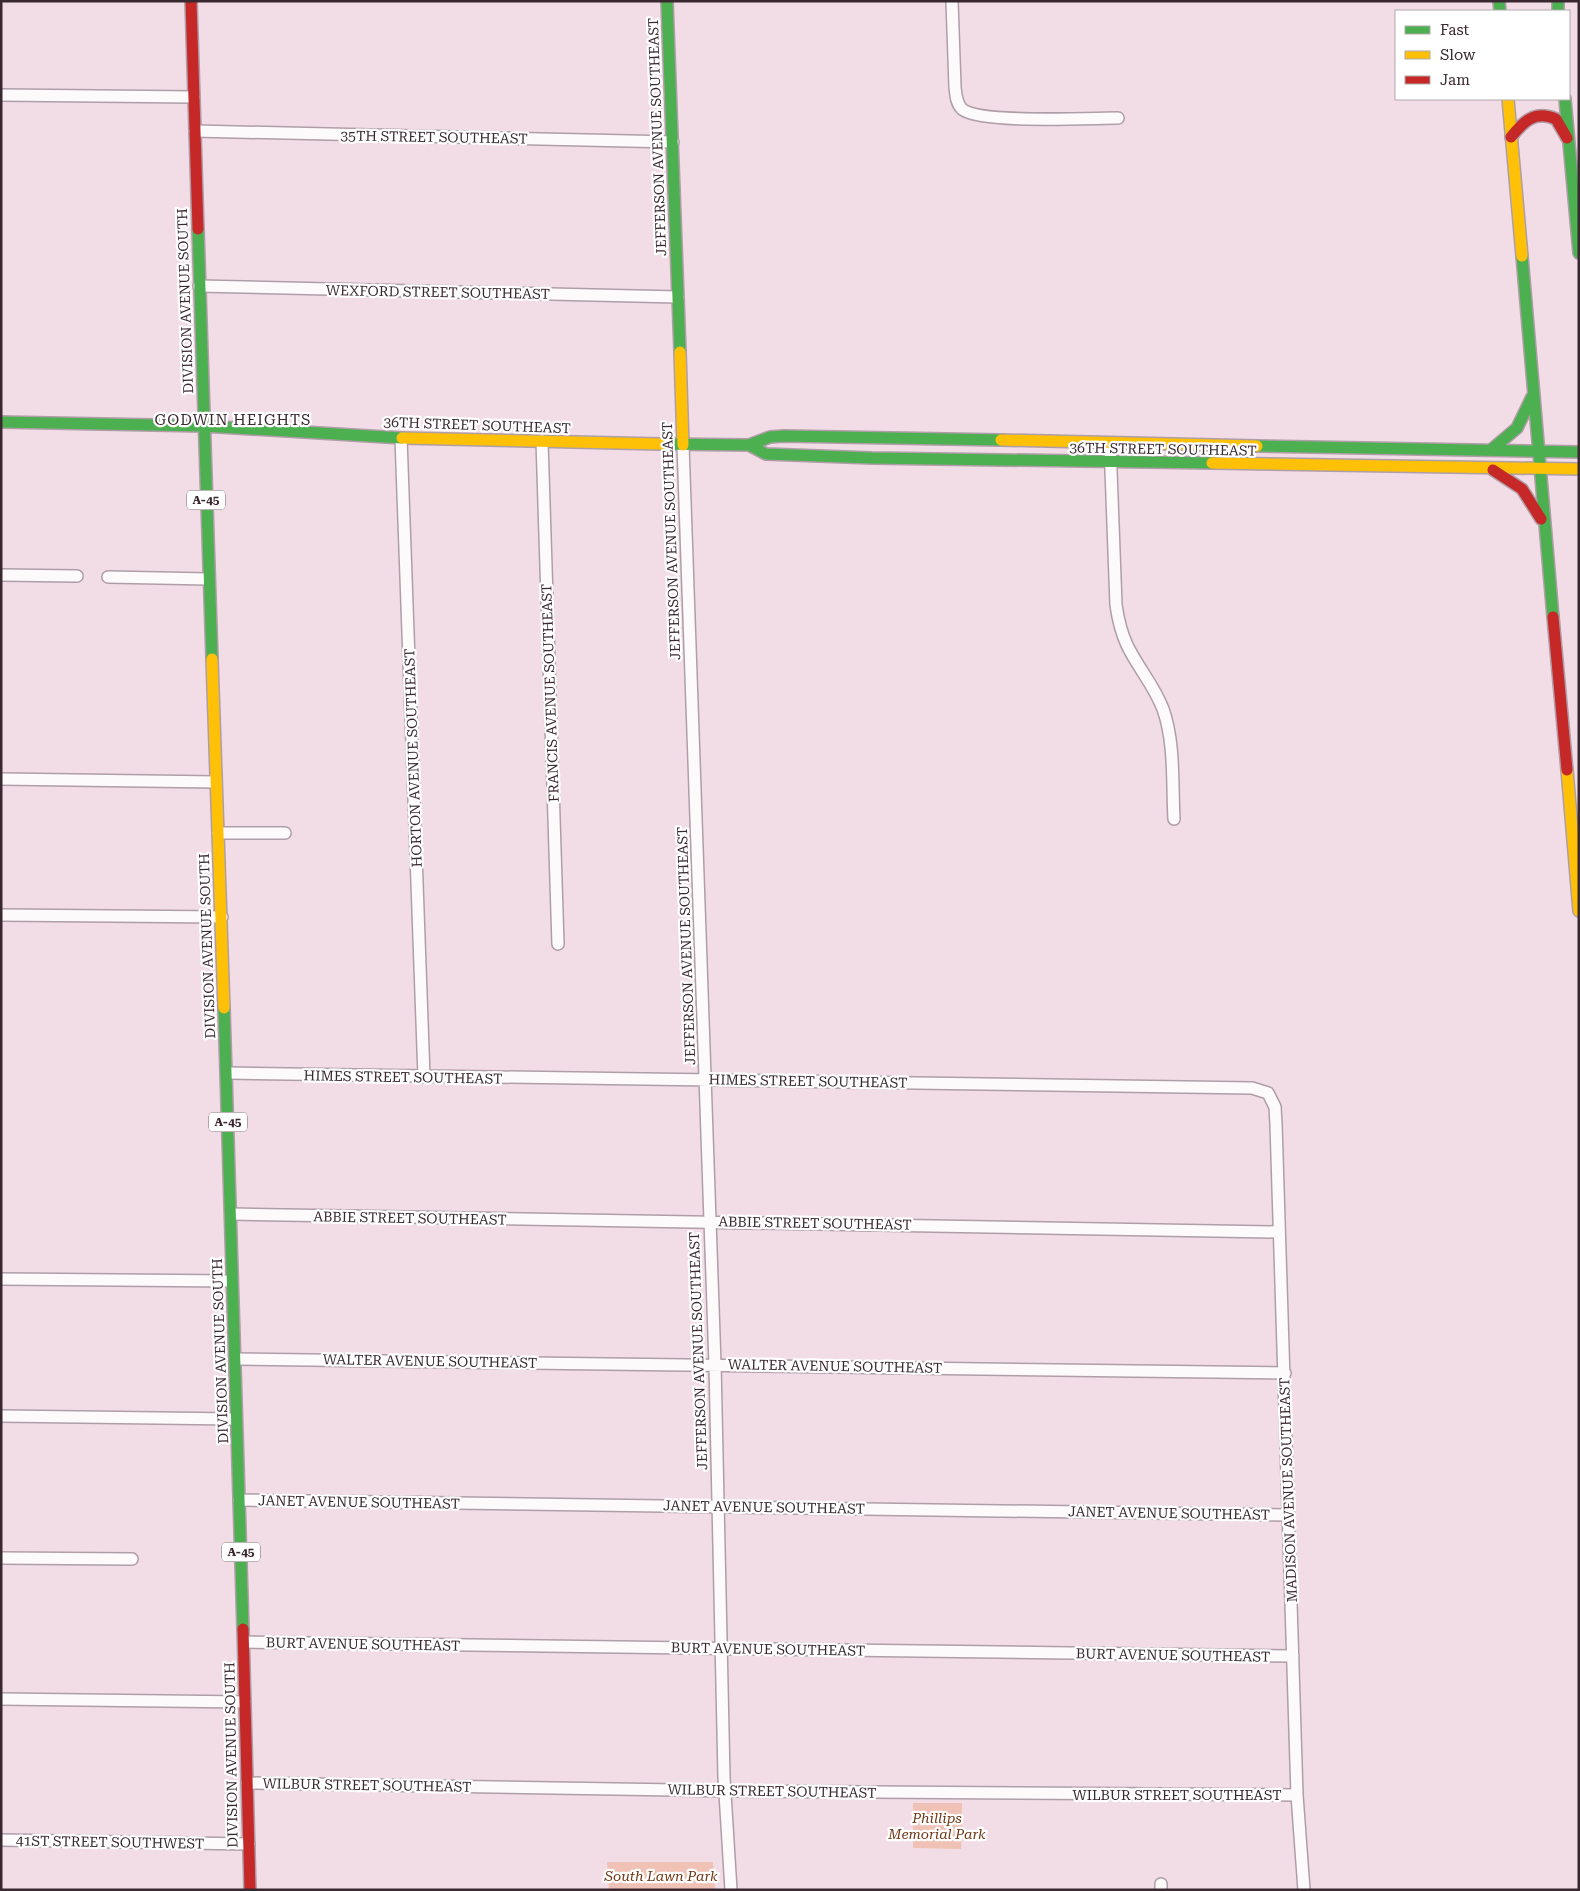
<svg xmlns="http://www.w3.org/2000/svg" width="1580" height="1891" font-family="'Roboto Serif',serif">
<rect width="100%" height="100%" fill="#f2dde7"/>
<path fill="#efc2b5" d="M913 1803H962L961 1849 913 1848Z
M607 1862H713L715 1890H609Z"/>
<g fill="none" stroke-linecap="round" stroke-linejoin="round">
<g stroke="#af9ea7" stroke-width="14">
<path id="street" d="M952 1 955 87C956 95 956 103 962 109 979 124 1090 118 1118 118
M1 95 194 97
M195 131 673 142
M199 286 678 297
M401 438 424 1077
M542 441 558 944
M1110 443 1116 605C1118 619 1121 632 1127 645 1138 668 1154 685 1163 709 1175 743 1172 783 1174 819
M683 445 715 1364 724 1777 731 1890
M1 575 77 576
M108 577 209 579
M1 779 216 782
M218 833H285
M1 915 222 917
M227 1073 1252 1088 1268 1093 1275 1107 1276 1124 1297 1795 1304 1890
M231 1214 1279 1232
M1 1279 232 1281
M236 1359 1285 1373
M1 1416 236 1419
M239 1500 1289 1515
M1 1558 132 1559
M244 1642 1293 1656
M1 1699 245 1702
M247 1783 737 1791 1297 1795
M1 1840 249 1844
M1161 1884V1890"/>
</g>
<g stroke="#af9ea7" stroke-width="14">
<path id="fast" d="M667 1 680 352
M1499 1 1500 11
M1558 1V11
M1565 99 1579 253
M198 229 212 659
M1522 256 1553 617
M1 422 203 426 402 438
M661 444 749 445 770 437 784 436 1001 440
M749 445 766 454 872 458 1212 463
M1257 446 1579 452
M1491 450 1517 428 1532 397
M224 1008 243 1629"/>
</g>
<g stroke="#af9ea7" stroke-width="14">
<path id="slow" d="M1508 99 1522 256
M680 352 683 445
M402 438 661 444
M1001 440 1257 446
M1212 463 1579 469
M212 659 224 1008
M1567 770 1579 911"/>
</g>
<g stroke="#af9ea7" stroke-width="14">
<path id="jam" d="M191 1 198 229
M1511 137C1524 121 1535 110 1556 119L1567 138
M1493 470 1522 489 1541 519
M1553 617 1567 770
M243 1629 250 1890"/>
</g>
<use href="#street" stroke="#fdfafb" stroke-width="11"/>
<use href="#fast" stroke="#4caf50" stroke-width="11"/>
<use href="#slow" stroke="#ffc107" stroke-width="11"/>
<use href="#jam" stroke="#c62828" stroke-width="11"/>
</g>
<g text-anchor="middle" stroke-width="4.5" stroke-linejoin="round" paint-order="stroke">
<g fill="#fff" stroke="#74686e" stroke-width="1">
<rect x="187" y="490.5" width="38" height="19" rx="4"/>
<rect x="209" y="1112.5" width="38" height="19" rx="4"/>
<rect x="222" y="1542.5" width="38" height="19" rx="4"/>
</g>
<g font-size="12" font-weight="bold" fill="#392830">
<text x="206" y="504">A-45</text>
<text x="228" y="1126">A-45</text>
<text x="241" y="1556">A-45</text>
</g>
<g font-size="14" fill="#392830" stroke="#fff">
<text transform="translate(434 137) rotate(1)" y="5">35TH STREET SOUTHEAST</text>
<text transform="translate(657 137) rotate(-92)" y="5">JEFFERSON AVENUE SOUTHEAST</text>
<text transform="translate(438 292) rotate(1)" y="5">WEXFORD STREET SOUTHEAST</text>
<text transform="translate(185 301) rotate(-92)" y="5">DIVISION AVENUE SOUTH</text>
<text transform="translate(477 425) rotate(2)" y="5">36TH STREET SOUTHEAST</text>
<text transform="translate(1163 449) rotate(1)" y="5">36TH STREET SOUTHEAST</text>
<text transform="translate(671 541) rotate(-92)" y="5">JEFFERSON AVENUE SOUTHEAST</text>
<text transform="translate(550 693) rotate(-92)" y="5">FRANCIS AVENUE SOUTHEAST</text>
<text transform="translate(413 758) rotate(-92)" y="5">HORTON AVENUE SOUTHEAST</text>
<text transform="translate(207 946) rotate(-92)" y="5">DIVISION AVENUE SOUTH</text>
<text transform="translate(686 946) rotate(-92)" y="5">JEFFERSON AVENUE SOUTHEAST</text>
<text transform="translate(403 1077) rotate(1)" y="5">HIMES STREET SOUTHEAST</text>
<text transform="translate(808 1081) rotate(1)" y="5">HIMES STREET SOUTHEAST</text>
<text transform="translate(410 1218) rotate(1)" y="5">ABBIE STREET SOUTHEAST</text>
<text transform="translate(815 1223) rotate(1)" y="5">ABBIE STREET SOUTHEAST</text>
<text transform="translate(220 1351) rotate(-92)" y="5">DIVISION AVENUE SOUTH</text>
<text transform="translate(698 1351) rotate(-92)" y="5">JEFFERSON AVENUE SOUTHEAST</text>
<text transform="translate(430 1361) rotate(1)" y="5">WALTER AVENUE SOUTHEAST</text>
<text transform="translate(835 1366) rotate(1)" y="5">WALTER AVENUE SOUTHEAST</text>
<text transform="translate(1288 1490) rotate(-92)" y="5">MADISON AVENUE SOUTHEAST</text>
<text transform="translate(359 1502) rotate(1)" y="5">JANET AVENUE SOUTHEAST</text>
<text transform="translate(764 1507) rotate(1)" y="5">JANET AVENUE SOUTHEAST</text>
<text transform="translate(1169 1513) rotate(1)" y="5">JANET AVENUE SOUTHEAST</text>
<text transform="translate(363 1644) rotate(1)" y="5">BURT AVENUE SOUTHEAST</text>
<text transform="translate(768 1649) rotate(1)" y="5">BURT AVENUE SOUTHEAST</text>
<text transform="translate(1173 1655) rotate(1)" y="5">BURT AVENUE SOUTHEAST</text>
<text transform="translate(231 1755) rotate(-91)" y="5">DIVISION AVENUE SOUTH</text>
<text transform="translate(367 1785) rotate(1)" y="5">WILBUR STREET SOUTHEAST</text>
<text transform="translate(772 1791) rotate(1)" y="5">WILBUR STREET SOUTHEAST</text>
<text x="1177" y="1800">WILBUR STREET SOUTHEAST</text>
<text transform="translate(110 1842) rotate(1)" y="5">41ST STREET SOUTHWEST</text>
</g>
<g font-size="14" font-style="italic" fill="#6f3512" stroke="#fff">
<text x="937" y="1823">Phillips<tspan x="937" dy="16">Memorial Park</tspan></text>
<text x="661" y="1881">South Lawn Park</text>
</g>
<g font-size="15" letter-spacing="1" fill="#392830" stroke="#fff">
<text x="233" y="425">GODWIN HEIGHTS</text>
</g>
</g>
<rect width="1580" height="1891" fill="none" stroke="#392830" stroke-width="5"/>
<rect x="1395" y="10" width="175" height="90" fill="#ffffff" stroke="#b0a9ac"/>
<rect x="1405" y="26" width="25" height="8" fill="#4caf50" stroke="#b0a9ac"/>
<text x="1440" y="35" font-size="15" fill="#392830">Fast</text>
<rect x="1405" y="51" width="25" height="8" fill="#ffc107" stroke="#b0a9ac"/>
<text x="1440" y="60" font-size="15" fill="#392830">Slow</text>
<rect x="1405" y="76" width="25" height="8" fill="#c62828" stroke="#b0a9ac"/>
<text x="1440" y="85" font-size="15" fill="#392830">Jam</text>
</svg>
